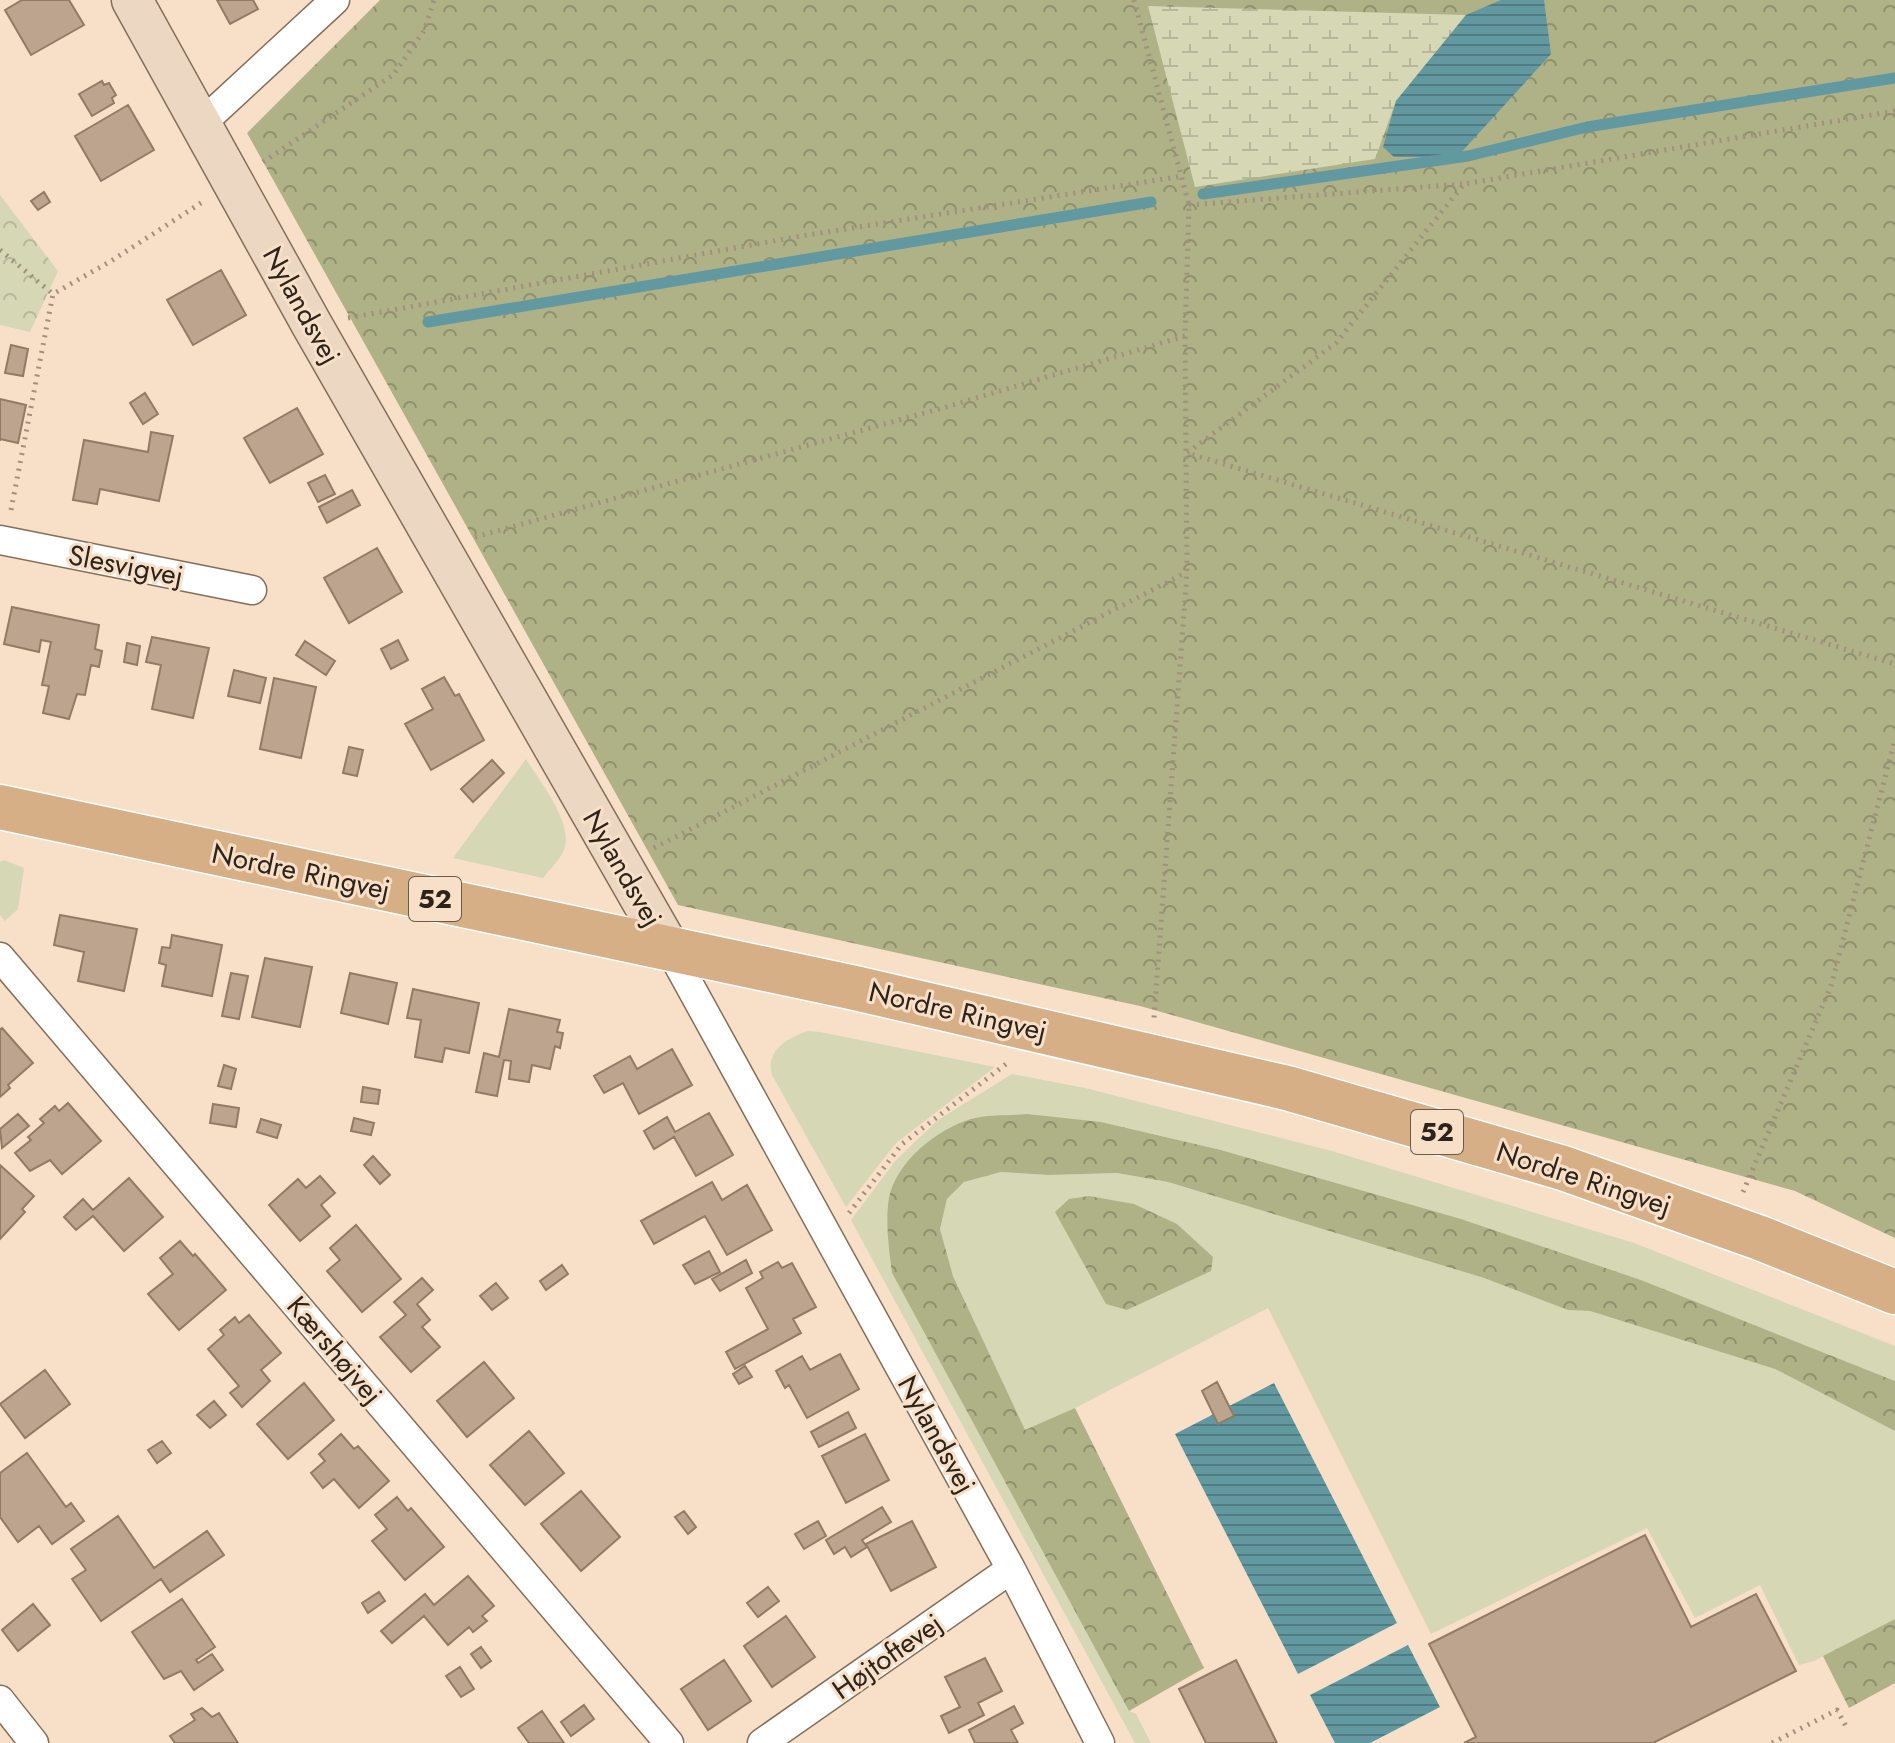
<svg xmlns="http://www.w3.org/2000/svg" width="1895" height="1743" font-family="Jost,sans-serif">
<defs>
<pattern id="forest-crowns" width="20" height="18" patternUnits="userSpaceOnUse" patternTransform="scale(2)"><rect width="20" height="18" fill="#afb186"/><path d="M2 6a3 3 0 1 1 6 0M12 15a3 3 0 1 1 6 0" fill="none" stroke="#8f906d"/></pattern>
<pattern id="wetland-marsh" width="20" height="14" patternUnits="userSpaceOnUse" patternTransform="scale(2)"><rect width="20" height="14" fill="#d5d7b5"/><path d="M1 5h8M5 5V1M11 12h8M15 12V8" fill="none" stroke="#b7b89b"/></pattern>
<pattern id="park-crowns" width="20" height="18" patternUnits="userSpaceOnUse" patternTransform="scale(2)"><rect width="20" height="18" fill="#d5d7b5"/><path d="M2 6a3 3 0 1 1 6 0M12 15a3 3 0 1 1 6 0" fill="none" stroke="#b7b89b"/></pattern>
<pattern id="water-rules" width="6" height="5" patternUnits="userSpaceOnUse" patternTransform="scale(2)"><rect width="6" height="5" fill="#6299a1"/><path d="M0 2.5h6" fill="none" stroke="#517c82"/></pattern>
</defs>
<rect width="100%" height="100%" fill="#f8dfc8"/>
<path fill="#d5d7b5" d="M526 759C540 782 576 825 563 852 559 861 549 870 543 878L453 858Z
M4 860 24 868 18 909 5 921 0 915V862Z
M808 1031 820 1032 995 1067 896 1143 846 1207 772 1075C765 1051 787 1038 808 1031Z
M1012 1074 1085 1088 1332 1151 1634 1243 1895 1346V1381L1641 1280 1461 1219 1221 1150 1101 1122 972 1119 892 1273 1129 1711 1136 1714 1151 1743H1135L851 1220 896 1160 938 1120Z
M1001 1172 1049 1175 1117 1173 1168 1182 1484 1278 1568 1310 1590 1311 1775 1369 1895 1431V1619L1814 1661 1799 1665 1760 1585 1695 1618 1647 1528 1431 1634 1268 1308 1075 1408 1025 1431 953 1276 940 1229 947 1199 964 1182Z"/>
<path fill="url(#forest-crowns)" d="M380 0H1895V1238L1795 1191 1140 1006 678 905 247 133Z
M1027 1114 1101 1122 1221 1150 1461 1219 1641 1280 1895 1381V1431L1775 1369 1590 1311 1568 1310 1484 1278 1168 1182 1117 1173 1049 1175 1001 1172 964 1182 947 1199 940 1229 953 1276 1025 1430 1075 1408 1204 1668 1129 1711 892 1273C889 1249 885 1222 889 1198 896 1162 937 1129 971 1119 988 1114 1009 1116 1027 1114Z
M1089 1196 1134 1204 1177 1224 1213 1257 1211 1271 1127 1310 1106 1304 1055 1212 1069 1199Z
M1895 1619V1683L1849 1708 1823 1656Z"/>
<path fill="url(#wetland-marsh)" d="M1148 6 1466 15 1396 101 1375 159 1195 187Z"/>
<path fill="url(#park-crowns)" d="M0 195 58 271 30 332 0 325Z"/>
<path fill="url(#water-rules)" d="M1501 0H1544L1551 54 1457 157H1394L1383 147 1396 101 1466 15Z
M1274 1383 1397 1623 1298 1674 1175 1434Z
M1408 1645 1440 1707 1370 1743H1335L1310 1695Z"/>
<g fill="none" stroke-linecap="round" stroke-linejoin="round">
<path stroke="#6299a1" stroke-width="11" d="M1203 194 1468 156 1587 127 1895 78
M428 322 1151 202"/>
</g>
<path fill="#bca48e" stroke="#927b66" stroke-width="2" d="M22 0H69L84 25 31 55 5 10Z
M217 0H253L258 9 230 24Z
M102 81 104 85 109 83 116 95 112 98 114 103 92 116 79 94Z
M128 105 154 150 101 181 75 136Z
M44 192 50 202 38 210 31 201Z
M221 270 246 315 193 345 167 300Z
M11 345 28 349 23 376 5 373Z
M145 393 158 414 143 424 130 403Z
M0 399 26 405 18 443 0 439V441Z
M297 408 323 454 270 483 244 438Z
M151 432 173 436 159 501 100 489 97 504 73 500 84 440 148 452Z
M325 475 335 494 318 502 308 483Z
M352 490 360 505 327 523 319 507Z
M377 548 402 592 349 623 324 578Z
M12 607 99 625 95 649 102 651 99 667 91 665 85 695 77 694 69 719 43 713 49 686 42 685 51 642 41 640 39 652 4 644Z
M152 637 209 648 193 718 152 709 161 665 146 662Z
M398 640 408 660 391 669 381 649Z
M305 641 335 661 326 675 296 655Z
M127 643 140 646 137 665 124 662Z
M234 670 266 678 260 703 228 696Z
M444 677 455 696 459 694 484 740 431 770 405 724 433 709 422 689Z
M274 678 316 687 301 758 260 749Z
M349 747 363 750 357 776 343 773Z
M492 760 504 773 473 802 461 789Z
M60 915 137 929 124 991 78 981 84 952 54 945Z
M172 935 222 945 212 996 162 986 166 965 159 963 162 947 170 948Z
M265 958 312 967 300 1027 252 1017Z
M231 973 248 976 239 1019 222 1016Z
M350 973 397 983 388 1024 341 1013Z
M413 989 479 1003 469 1053 445 1048 442 1062 415 1057 421 1020 407 1018Z
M509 1009 560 1020 557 1032 563 1033 560 1048 555 1046 550 1069 532 1065 529 1082 509 1079 511 1061 504 1060 497 1096 476 1092 484 1053 499 1057Z
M2 1028 33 1063 8 1085 10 1088 0 1097V1030Z
M672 1049 692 1085 639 1114 623 1083 604 1093 594 1076 630 1056 637 1069Z
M224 1065 236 1069 231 1089 218 1086Z
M363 1087 380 1090 378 1104 361 1102Z
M68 1103 101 1141 62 1174 50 1160 30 1171 15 1153 31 1140 28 1137 44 1123 40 1119 55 1106 59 1111Z
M213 1104 239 1108 236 1127 210 1123Z
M709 1113 733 1155 696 1176 674 1137 654 1149 644 1131 667 1117 675 1132Z
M18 1114 29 1126 2 1148 0 1129Z
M354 1118 374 1123 371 1135 351 1131Z
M261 1119 281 1125 277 1138 257 1132Z
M373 1156 390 1175 380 1184 364 1165Z
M0 1165 34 1196 22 1209 25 1212 0 1239Z
M320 1176 335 1193 321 1205 330 1216 300 1241 269 1205 298 1179 306 1188Z
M129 1178 163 1217 124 1251 93 1216 76 1230 64 1217 83 1199 93 1210Z
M712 1182 722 1200 747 1185 772 1230 727 1255 705 1216 654 1244 641 1221Z
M356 1225 401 1279 362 1312 327 1271 340 1260 330 1248Z
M180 1241 193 1256 195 1254 226 1290 179 1330 148 1294 173 1274 160 1258Z
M709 1251 720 1272 695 1284 683 1265Z
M746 1260 752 1273 720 1291 712 1279Z
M778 1262 782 1268 792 1263 816 1307 793 1319 801 1333 735 1369 726 1352 768 1329 746 1288 763 1278 760 1272Z
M562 1265 568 1274 546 1290 540 1281Z
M422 1278 433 1290 417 1304 430 1320 422 1327 440 1347 411 1372 380 1337 406 1315 394 1302Z
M496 1283 508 1298 492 1310 480 1296Z
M249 1315 281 1353 261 1370 270 1381 242 1407 230 1393 239 1386 208 1349 224 1335 220 1330 235 1317 239 1323Z
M840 1354 859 1389 807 1418 789 1385 785 1388 776 1371 802 1356 810 1370Z
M484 1362 514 1398 467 1437 437 1401Z
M745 1366 752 1377 739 1384 733 1374Z
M45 1370 70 1404 25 1438 0 1404Z
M1217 1382 1234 1416 1218 1424 1202 1391Z
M304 1383 334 1420 288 1459 257 1424Z
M214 1401 226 1415 210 1428 197 1415Z
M848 1412 856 1428 819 1447 811 1432Z
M529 1431 564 1473 525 1505 490 1465Z
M341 1434 354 1449 358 1446 389 1481 359 1508 334 1479 323 1488 311 1473 325 1461 319 1454Z
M865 1434 889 1480 846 1503 822 1456Z
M162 1441 171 1453 157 1463 148 1450Z
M27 1453 66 1507 71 1503 84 1521 52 1544 39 1526 18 1542 0 1517V1473Z
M581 1491 620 1537 581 1571 541 1524Z
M397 1497 408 1511 411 1508 444 1547 405 1580 372 1541 387 1529 375 1515Z
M882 1507 891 1522 862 1540 867 1547 851 1557 845 1547 834 1554 826 1540Z
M684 1511 696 1527 688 1534 675 1517Z
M118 1516 154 1568 207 1531 224 1555 170 1592 161 1579 101 1621 72 1579 86 1570 71 1549Z
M818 1521 826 1536 804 1549 795 1534Z
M912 1521 936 1567 891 1591 866 1544Z
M1645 1535 1691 1627 1756 1594 1796 1671 1653 1743H1464L1476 1737 1429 1644Z
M468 1576 494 1606 482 1616 487 1621 473 1632 469 1627 448 1645 424 1616 392 1643 381 1631 425 1594 434 1605Z
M768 1587 779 1601 758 1617 747 1603Z
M379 1592 385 1601 368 1613 362 1603Z
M182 1599 215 1647 196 1660 198 1663 212 1654 223 1670 194 1690 181 1671 164 1679 132 1632Z
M33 1604 50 1625 18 1651 2 1630Z
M786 1616 815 1657 772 1687 744 1646Z
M481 1647 491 1661 481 1668 471 1654Z
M985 1658 1002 1691 978 1703 984 1715 949 1733 941 1716 960 1707 945 1677Z
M724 1660 751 1701 708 1730 681 1689Z
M1236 1660 1277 1743H1206L1179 1689Z
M460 1667 474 1689 461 1697 446 1676Z
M584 1705 594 1719 571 1736 561 1722Z
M1014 1706 1023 1723 1011 1730 1018 1743H975L969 1730Z
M202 1708 212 1717 219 1713 238 1743H175L170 1736 195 1720 191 1714Z
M542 1711 564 1743H529L518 1728Z"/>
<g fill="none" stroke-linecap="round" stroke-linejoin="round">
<g stroke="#856e59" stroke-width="31">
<path id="street" d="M202 123 335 0
M0 540 252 590
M669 948 1011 1569 1100 1743
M0 957 669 1743
M0 1700 34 1743
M762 1743 1011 1569"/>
</g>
<g stroke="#856e59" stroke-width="43">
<path id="secondary" d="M132 0 312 325 669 948"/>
</g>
<g stroke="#fff" stroke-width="47">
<path id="primary" d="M0 807 855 988 1287 1088 1563 1168 1760 1238 1895 1292"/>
</g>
<path stroke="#a2907f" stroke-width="5" stroke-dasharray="2 6" stroke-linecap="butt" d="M1134 0 1189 205 1185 336 1187 572 1154 1018
M1895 111 1464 184 1336 343 1187 453 1895 664
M263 162 393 75 424 31 434 0
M1189 205 1463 184
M0 250 53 294
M348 318 801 236 1183 176
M11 510 53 294 111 261 204 201
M475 537 939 409 1185 336
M654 848 1187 572
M1743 1192 1831 986 1895 739
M849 1213 902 1144 1006 1064
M1772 1743 1837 1710 1846 1726"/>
<use href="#street" stroke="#fff" stroke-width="28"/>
<use href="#secondary" stroke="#ebd7c2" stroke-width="40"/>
<use href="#primary" stroke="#d6af86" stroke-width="44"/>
</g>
<g text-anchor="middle" stroke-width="6" stroke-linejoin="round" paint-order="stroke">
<g fill="#f8dfc8" stroke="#695b4e" stroke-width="2">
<rect x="409" y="877" width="52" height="44" rx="6"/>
<rect x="1411" y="1110" width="52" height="44" rx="6"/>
</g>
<g font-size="26" font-weight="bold" fill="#2c231a">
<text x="435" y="908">52</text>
<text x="1437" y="1141">52</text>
</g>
<g font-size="28" fill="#2c231a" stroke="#f8dfc8">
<text transform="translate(302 305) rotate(61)" y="10">Nylandsvej</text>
<text transform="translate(126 565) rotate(11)" y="10">Slesvigvej</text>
<text transform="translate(623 868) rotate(60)" y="10">Nylandsvej</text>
<text transform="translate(301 871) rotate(12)" y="10">Nordre Ringvej</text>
<text transform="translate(958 1011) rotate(13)" y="10">Nordre Ringvej</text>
<text transform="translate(1584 1178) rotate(18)" y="10">Nordre Ringvej</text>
<text transform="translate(335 1350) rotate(50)" y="10">Kærshøjvej</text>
<text transform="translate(937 1434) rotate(61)" y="10">Nylandsvej</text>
<text transform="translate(887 1656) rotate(-35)" y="10">Højtoftevej</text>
</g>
</g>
</svg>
